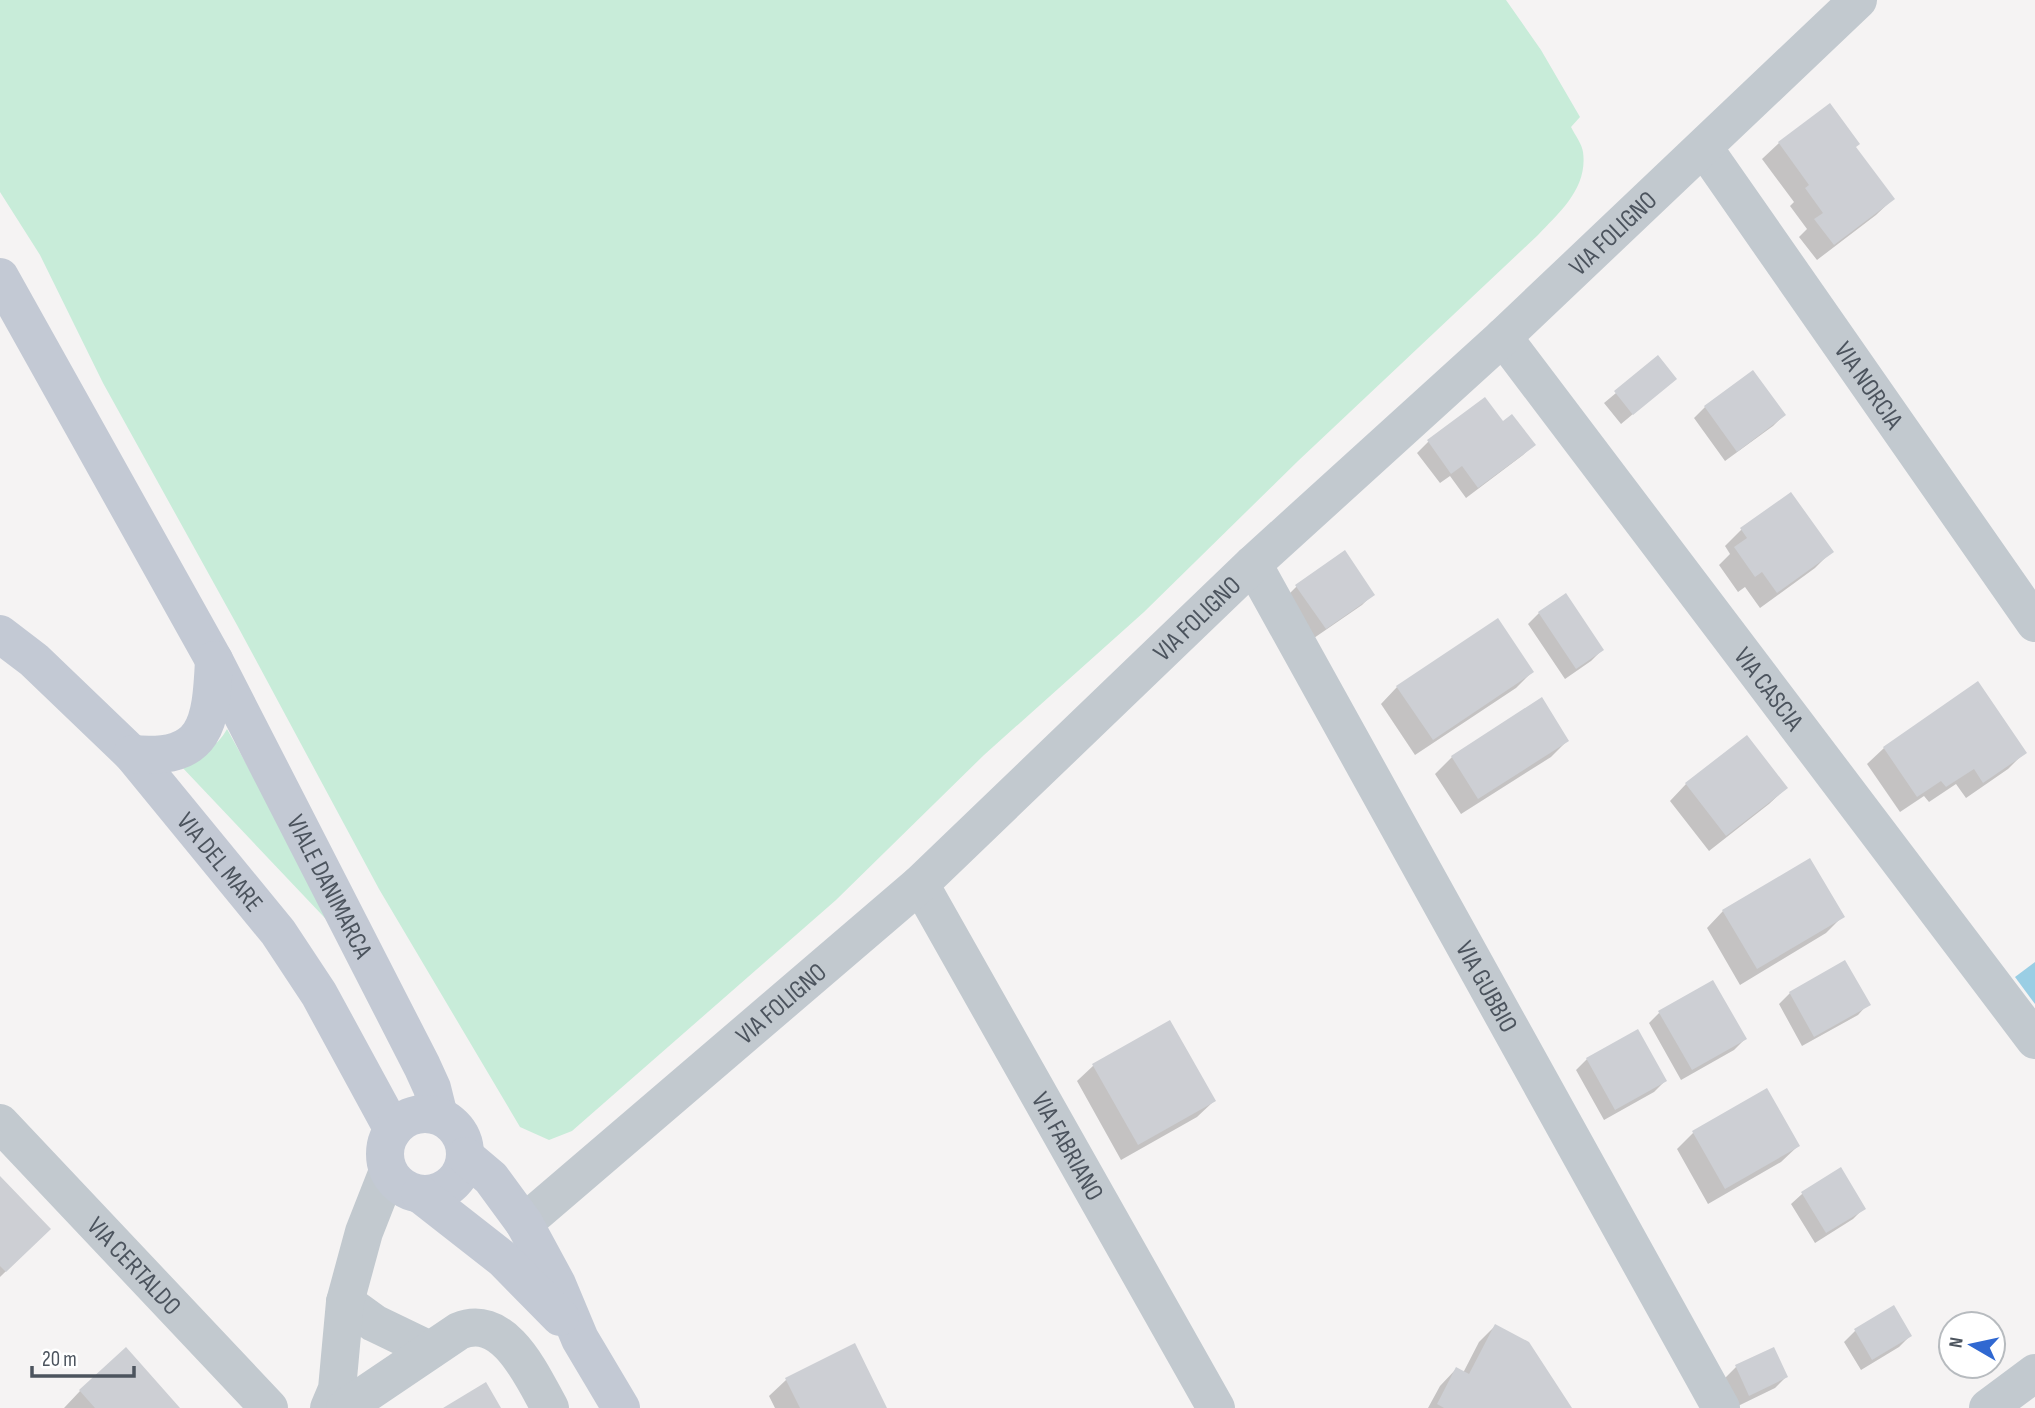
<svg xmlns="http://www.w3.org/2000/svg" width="2035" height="1408" font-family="'Sofia Sans Condensed',sans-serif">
<rect width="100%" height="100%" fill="#f5f3f3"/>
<path fill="#c8ecd9" d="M0 0H1506L1541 50 1580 117 1571 127C1575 135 1582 144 1583 152 1588 188 1560 212 1538 235L1298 461 1144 612 984 755 836 900 572 1131 549 1140 520 1127 379 889 237 625 103 383 40 255 0 192Z
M227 729 341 935 180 765C200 755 216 749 227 729Z"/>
<path fill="#9acee4" d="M2035 962V1004L2015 977Z"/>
<path fill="#0003" d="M1779 143 1854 147 1893 199 1876 215 1817 260 1799 237 1807 229 1790 206 1794 202 1762 159Z
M1658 358 1675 379 1621 424 1604 403Z
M1753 372 1784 415 1773 426 1725 461 1694 418 1705 407Z
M1484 399 1502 424 1533 445 1523 455 1466 498 1450 476 1440 483 1417 453 1428 442Z
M1791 495 1831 552 1815 568 1760 608 1745 587 1738 592 1719 565 1730 554 1725 546 1741 530Z
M1297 586 1373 594 1362 605 1314 638 1286 597Z
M1539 613 1602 650 1591 661 1565 679 1528 624Z
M1532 672 1516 688 1415 755 1381 704 1397 687Z
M1567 741 1551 757 1461 814 1435 774 1452 757Z
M1884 748 2024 753 2008 769 1966 798 1956 784 1929 802 1924 796 1900 812 1867 764Z
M1686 784 1786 788 1769 804 1709 851 1670 801Z
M1723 911 1842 917 1826 933 1740 985 1707 928Z
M1845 962 1868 1004 1858 1015 1802 1046 1779 1004 1790 993Z
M1659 1013 1745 1039 1734 1050 1681 1080 1649 1023Z
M1587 1059 1665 1081 1654 1092 1604 1120 1576 1070Z
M1094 1065 1214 1101 1197 1117 1121 1160 1077 1081Z
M1693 1133 1798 1146 1781 1162 1708 1204 1677 1149Z
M1840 1170 1864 1208 1853 1219 1815 1243 1791 1204 1802 1194Z
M0 1178 49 1229 0 1277Z
M1495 1326 1570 1408H1428L1440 1386 1456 1369 1463 1373 1479 1342Z
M1855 1331 1910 1336 1899 1347 1861 1370 1844 1342Z
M855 1346 885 1408H775L769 1396 786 1380Z
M126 1349 178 1408H64L80 1391Z
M1773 1349 1786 1377 1775 1388 1738 1406 1725 1378 1736 1367Z"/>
<path fill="#cdcfd4" d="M1830 103 1860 144 1856 147 1895 199 1834 245 1814 219 1823 213 1805 188 1809 185 1778 142Z
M1658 355 1677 379 1633 415 1614 391Z
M1753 370 1786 415 1737 452 1704 406Z
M1485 397 1503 421 1512 414 1536 445 1478 488 1462 466 1451 474 1427 440Z
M1791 492 1834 552 1777 593 1762 572 1755 577 1734 547 1747 538 1740 528Z
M1345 550 1375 595 1326 629 1295 585Z
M1566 593 1604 650 1576 669 1538 612Z
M1498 618 1534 672 1433 740 1396 686Z
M1978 681 2027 753 1983 783 1974 769 1946 787 1941 781 1917 797 1883 747Z
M1542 697 1569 741 1478 799 1451 756Z
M1747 735 1788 788 1726 836 1685 783Z
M1810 858 1845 917 1757 969 1722 910Z
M1845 960 1871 1005 1814 1037 1789 992Z
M1713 980 1747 1039 1692 1070 1658 1011Z
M1170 1020 1216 1101 1138 1145 1092 1064Z
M1638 1029 1667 1081 1615 1110 1586 1058Z
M1767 1088 1800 1146 1725 1189 1692 1131Z
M1841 1167 1866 1209 1826 1233 1801 1192Z
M0 1176 51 1229 6 1272 0 1266Z
M1894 1305 1912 1336 1872 1360 1854 1329Z
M1495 1324 1529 1342 1572 1408H1444L1437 1404 1456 1367 1469 1374Z
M855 1343 887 1408H800L785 1378Z
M126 1347 180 1408H95L79 1390Z
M1774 1347 1788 1377 1749 1396 1735 1365Z
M486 1382 501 1408H443Z"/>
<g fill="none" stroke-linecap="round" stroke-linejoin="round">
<g stroke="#c2c9cf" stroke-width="38">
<path id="s1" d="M1704 148 2035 623"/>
<path id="s2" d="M1503 337 2035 1040"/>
<path id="s3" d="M1253 564 1721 1408"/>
<path id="s4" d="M920 884 1216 1408"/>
<path id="s5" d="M0 1123 269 1408"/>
<path id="s6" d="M524 1223 920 884 1253 564 1503 337 1858 0"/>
<path d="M345 1302 374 1323 430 1350"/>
<path d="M329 1408 337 1389 345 1302 364 1232 388 1171"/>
<path d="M345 1408 459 1331C505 1312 532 1376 550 1408"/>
<path d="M1988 1408 2035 1373"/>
</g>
<g stroke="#c3c9d4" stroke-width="38">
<path id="s7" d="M0 277 214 660 422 1066 432 1088 439 1116"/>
<path id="s8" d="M0 634 34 660 132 754 278 932 319 994 393 1130"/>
<path d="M132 754C207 761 211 724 214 660"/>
<circle cx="425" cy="1154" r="40"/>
<path d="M465 1156 491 1178 524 1223 557 1284 580 1339 621 1408"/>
<path d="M420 1194 503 1259 560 1317"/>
</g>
</g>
<g text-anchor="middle" stroke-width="5" stroke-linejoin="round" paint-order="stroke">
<g font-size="26" fill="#4c545e" stroke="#fff">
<text dy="9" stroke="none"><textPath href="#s6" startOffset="1472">VIA FOLIGNO</textPath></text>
<text dy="9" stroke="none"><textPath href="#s1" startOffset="289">VIA NORCIA</textPath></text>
<text dy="9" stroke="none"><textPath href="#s6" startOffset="905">VIA FOLIGNO</textPath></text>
<text dy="9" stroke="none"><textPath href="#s2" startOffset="441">VIA CASCIA</textPath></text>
<text dy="9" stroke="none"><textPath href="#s8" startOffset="318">VIA DEL MARE</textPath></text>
<text dy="9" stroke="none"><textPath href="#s7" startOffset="693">VIALE DANIMARCA</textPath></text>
<text dy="9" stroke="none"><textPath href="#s3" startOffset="483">VIA GUBBIO</textPath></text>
<text dy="9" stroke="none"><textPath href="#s6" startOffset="338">VIA FOLIGNO</textPath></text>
<text dy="9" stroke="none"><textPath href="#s4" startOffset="301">VIA FABRIANO</textPath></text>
<text dy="9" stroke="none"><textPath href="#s5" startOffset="196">VIA CERTALDO</textPath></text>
</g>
</g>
<g transform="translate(1972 1345) rotate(279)"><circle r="33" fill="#ffffff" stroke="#b7bbbf" stroke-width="2"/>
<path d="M0-5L12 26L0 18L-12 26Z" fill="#3068d1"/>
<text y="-10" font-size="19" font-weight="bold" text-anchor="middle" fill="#4c545e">N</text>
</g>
<path d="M32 1366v10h102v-10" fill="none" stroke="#4c545e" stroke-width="3.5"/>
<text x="42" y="1366" font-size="21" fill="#4c545e" stroke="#ffffff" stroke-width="5" paint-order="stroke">20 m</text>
</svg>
